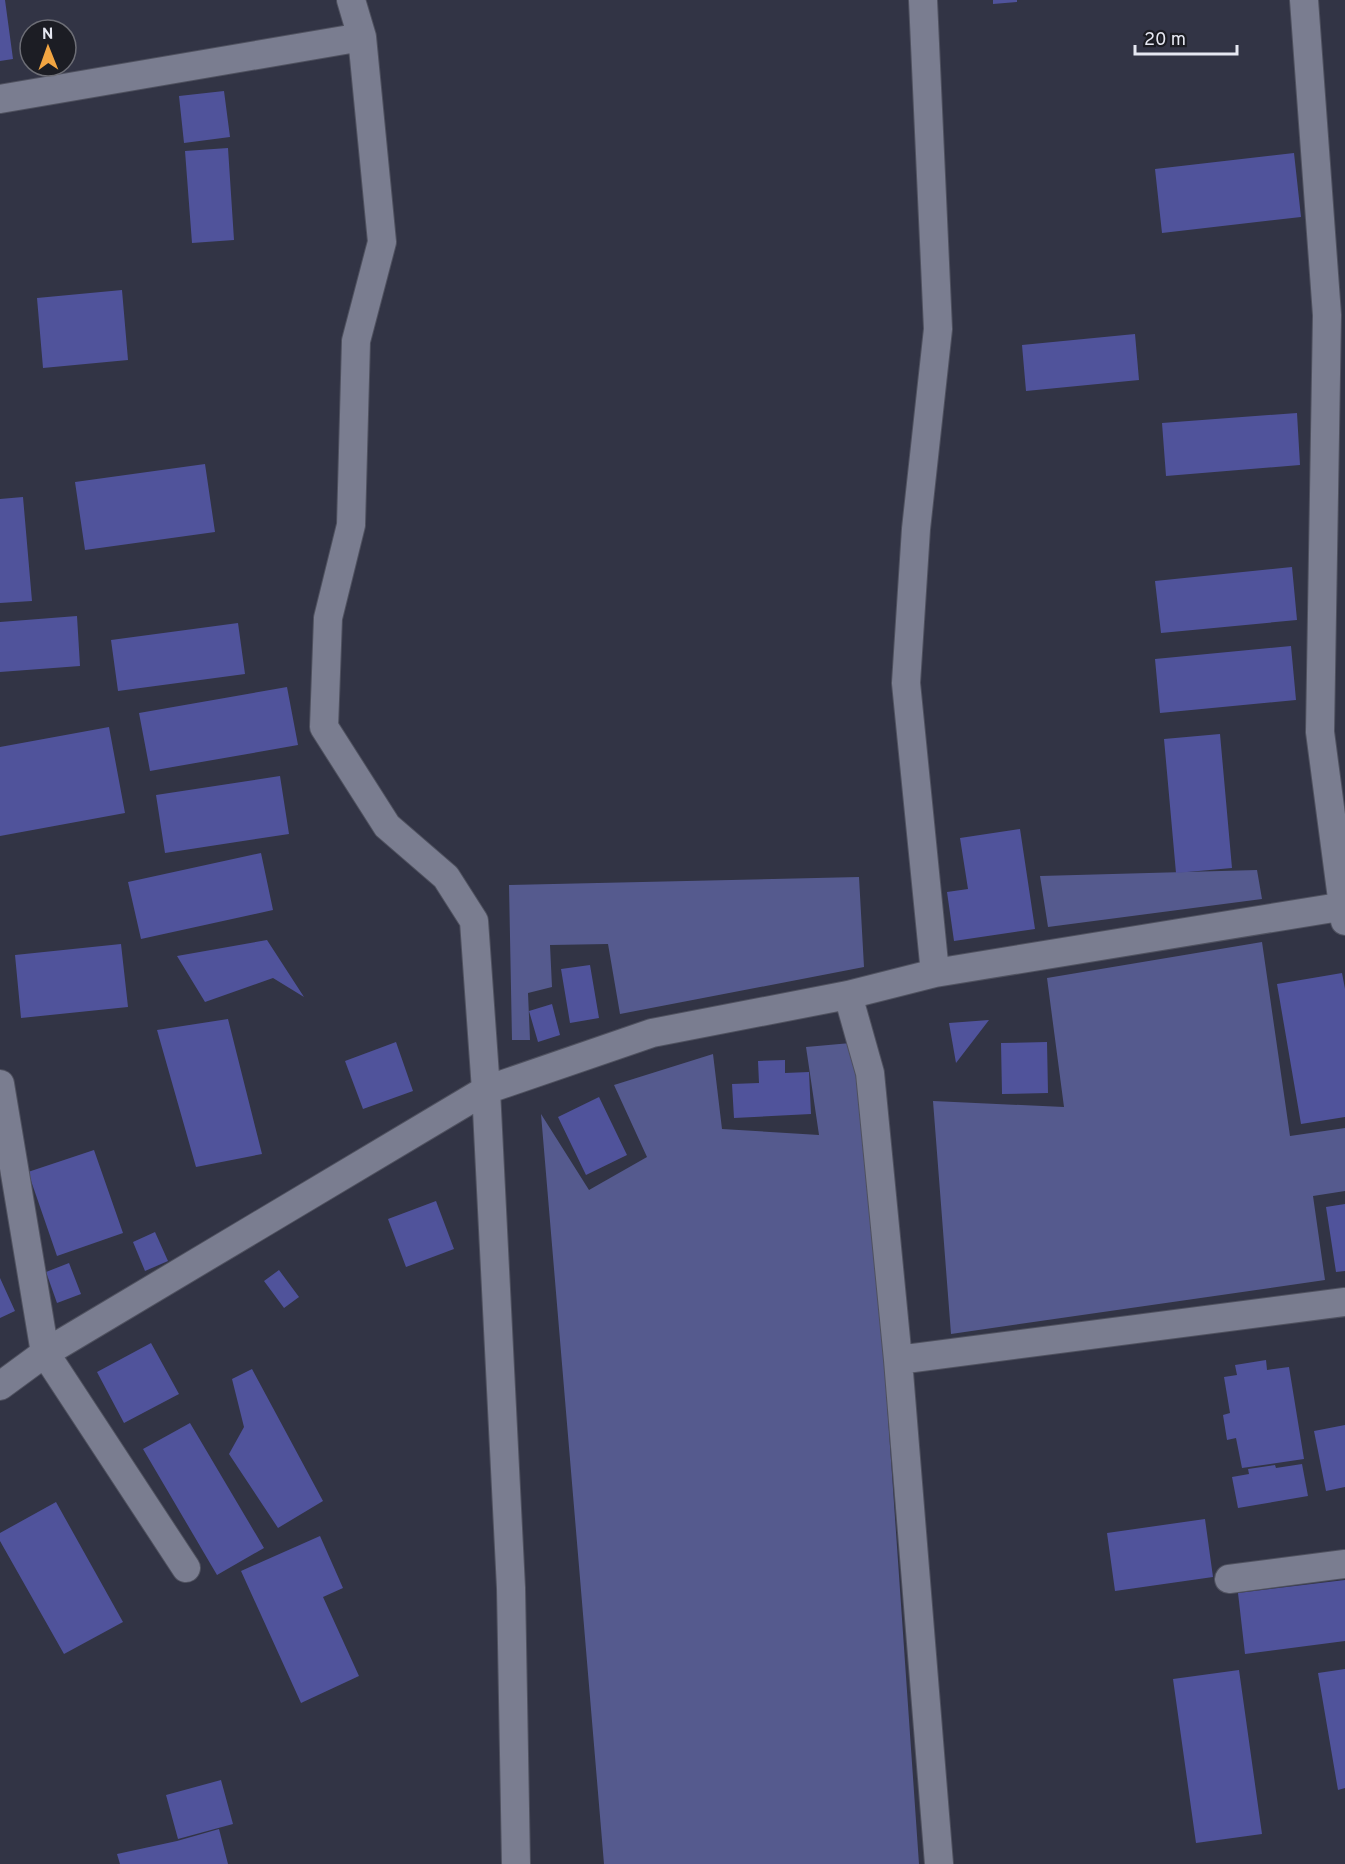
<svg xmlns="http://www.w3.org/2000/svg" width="1345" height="1864" font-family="Overpass,sans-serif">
<rect width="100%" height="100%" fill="#323445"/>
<path fill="#555a8e" d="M1257 870 1262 899 1048 927 1040 876Z
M859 877 864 967 620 1014 608 944 550 945 552 987 528 993 530 1040H512L509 885Z
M1262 942 1290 1136 1345 1128V1191L1313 1196 1325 1280 951 1334 933 1101 1064 1107 1047 978Z
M862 1042 919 1864H604L541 1114 589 1190 647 1157 614 1085 713 1054 722 1129 819 1135 806 1047Z"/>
<path fill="#50539b" d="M0 0H5L13 59 0 61Z
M993 0H1017V2L993 4Z
M224 91 230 137 184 143 179 96Z
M228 148 234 240 192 243 185 151Z
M1294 153 1301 217 1162 233 1155 169Z
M122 290 128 360 43 368 37 298Z
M1135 334 1139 380 1026 391 1022 345Z
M1297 413 1300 465 1166 476 1162 423Z
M205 464 215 532 85 550 75 482Z
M23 497 32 601 0 603V499Z
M1292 567 1297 620 1161 633 1155 581Z
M77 616 80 666 0 672V622Z
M238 623 245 674 118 691 111 640Z
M1291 646 1296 700 1160 713 1155 659Z
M287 687 298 745 150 771 139 713Z
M109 727 125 813 0 836V747Z
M1220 734 1232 868 1176 873 1164 739Z
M280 776 289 834 165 853 156 795Z
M1020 829 1035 929 954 941 947 892 968 889 960 838Z
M261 853 273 910 141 939 128 882Z
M267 940 304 997 273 978 205 1002 177 956Z
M121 944 128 1007 21 1018 15 955Z
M590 965 599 1018 570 1023 561 969Z
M1342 973 1345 989V1117L1301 1124 1277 984Z
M552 1004 560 1035 538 1042 529 1011Z
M228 1019 262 1154 196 1167 157 1030Z
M989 1020 956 1063 949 1023Z
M396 1042 413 1091 363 1109 345 1061Z
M1047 1042 1048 1093 1002 1094 1001 1043Z
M785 1060V1073L809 1072 811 1114 734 1118 732 1084 759 1083 758 1061Z
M599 1097 627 1155 586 1175 558 1117Z
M94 1150 123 1233 57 1256 28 1172Z
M436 1201 454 1249 406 1267 388 1219Z
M1345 1204V1271L1336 1272 1326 1207Z
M155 1232 168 1261 145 1271 133 1242Z
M69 1263 81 1294 57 1303 46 1272Z
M279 1270 299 1297 284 1308 264 1281Z
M0 1278 15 1311 0 1318Z
M151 1343 179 1394 124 1423 97 1372Z
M1266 1360 1267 1370 1289 1367 1304 1459 1242 1468 1236 1438 1227 1440 1223 1415 1230 1413 1224 1377 1237 1375 1235 1365Z
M252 1369 323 1501 278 1528 229 1454 244 1427 232 1379Z
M190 1423 264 1548 217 1575 143 1449Z
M1345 1425V1487L1326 1491 1314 1431Z
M1302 1464 1308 1496 1238 1508 1232 1477 1249 1474 1248 1469 1275 1465 1276 1468Z
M56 1502 123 1622 64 1654 0 1541V1533Z
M1205 1519 1213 1577 1115 1591 1107 1533Z
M320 1536 343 1588 323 1597 359 1676 301 1703 241 1571Z
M1345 1580V1641L1245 1654 1238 1593Z
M1345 1669V1788L1338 1790 1318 1673Z
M1239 1670 1262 1834 1196 1843 1173 1679Z
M221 1780 233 1824 178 1839 166 1795Z
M219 1829 228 1864H120L117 1854 177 1841Z"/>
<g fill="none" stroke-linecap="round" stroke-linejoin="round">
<g stroke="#4f515f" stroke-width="30">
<path id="minor" d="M923 0 938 329 916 529 906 683 935 973
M1304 0 1327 315 1320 732 1345 921
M362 37 382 242 356 341 351 525 328 618 324 727 387 826 446 877 474 921 486 1090 511 1588 516 1864
M0 99 362 37 351 0
M848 995 870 1073 898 1360 939 1864
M0 1084 45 1353 186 1568
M898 1360 1345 1302
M0 1386 45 1353 486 1090 652 1033 848 995 935 973 1345 906
M1229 1579 1345 1564"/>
</g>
<use href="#minor" stroke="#7a7d90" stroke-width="28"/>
</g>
<g transform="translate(48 48) rotate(359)"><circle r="28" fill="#1c1d24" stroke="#6d6e76" stroke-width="1.5"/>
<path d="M0-4.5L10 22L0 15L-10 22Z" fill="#f2a542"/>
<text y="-9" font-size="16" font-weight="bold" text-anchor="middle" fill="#e6e8f2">N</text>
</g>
<path d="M1135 45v9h102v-9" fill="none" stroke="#e6e8f2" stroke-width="3"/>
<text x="1144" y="45" font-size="18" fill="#e6e8f2" stroke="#1c1d24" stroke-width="4.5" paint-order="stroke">20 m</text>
</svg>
